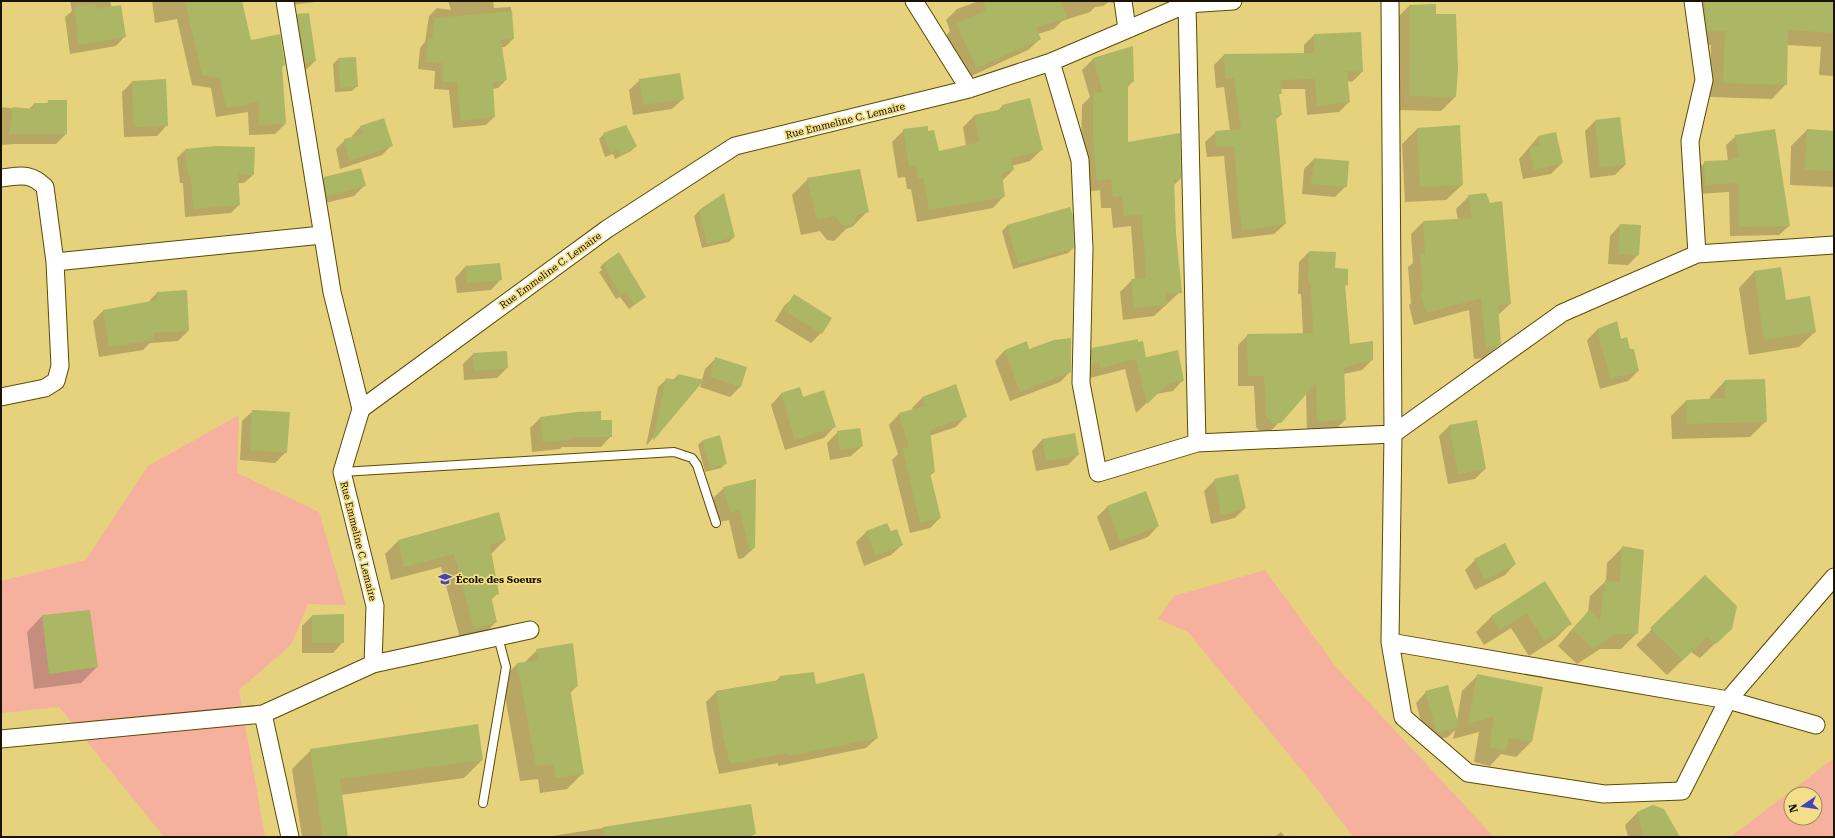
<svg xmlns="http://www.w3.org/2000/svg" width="1835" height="838" font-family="'Roboto Serif',serif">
<rect width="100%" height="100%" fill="#e6d17d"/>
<path fill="#f6b19e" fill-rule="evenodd" d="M239 415 237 473 319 512 346 605 308 604 291 645 239 690 265 837H164L59 707 1 713V581L86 560 148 466Z
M1265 570 1336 667 1494 837H1353L1313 784 1188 632 1158 619 1174 596Z
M1834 758V837H1734L1733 835ZM1791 794H1815V818H1791Z"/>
<path fill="#0003" d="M70 1H110L112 8 125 36 116 46 70 54 65 17 72 11Z
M152 1H241L250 41 284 65 281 68 285 124 275 134 249 135 248 112 216 117 211 88 192 85 177 19 155 23Z
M282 1H323L284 6Z
M448 1H493L494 8 511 7 513 39 505 47H501L506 80 498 88 492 89 494 117 486 125 453 128 449 90 434 89 435 71 418 69 420 48 425 42 429 16 437 8 451 10Z
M979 1H1134L1116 4 1109 2 1103 6 1095 7 1090 12 1062 21 1054 29 1038 34 1040 39 1028 50 965 79 946 36 950 31 946 20 957 9Z
M1691 1H1834V76L1819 75 1821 47 1787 45 1786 84 1772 99 1710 97 1711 45H1694Z
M1409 6 1435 15 1457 70 1455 97 1441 111 1396 110 1395 20Z
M298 15 315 61 305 71 287 26Z
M1314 35 1362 72 1352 82 1347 81 1349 102 1339 112 1307 115 1305 89H1281V93L1278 96 1281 115 1275 120 1285 224 1274 234 1232 239 1224 156 1207 157 1205 142 1216 132 1230 131 1224 87 1216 88 1214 65 1224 55 1304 54V45Z
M1132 47V82L1127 88V143L1180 179 1174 185 1175 234 1180 292 1154 316 1123 320 1120 292 1132 280H1135L1131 226 1113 228 1111 208H1101L1100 190 1086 192 1081 151 1082 105 1090 97 1082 70 1093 59Z
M338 59 357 86 352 91 335 92 333 64Z
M640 80 683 99 672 109 633 115 629 90Z
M132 82 167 125 157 136 124 137 122 92Z
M49 101 66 134 56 144H14L1 145V107L28 110 34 104H46Z
M1002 106 1041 150 1030 161 1012 166 1013 170 1002 181 1004 196 993 208 917 222 911 189H907L905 177 898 178 892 142 904 130 928 132 938 152 966 146 963 127 974 116 998 111Z
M1595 121 1625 165 1615 175 1590 178 1585 131Z
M361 126 392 145 382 155 340 169 336 149 345 140 353 138 352 136Z
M1417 129 1462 185 1446 200 1405 202 1402 144Z
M1807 130 1834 132V187L1790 185 1791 146Z
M604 134 636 146 631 151 615 159 613 154 605 157 599 139Z
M1555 134 1562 163 1551 174 1523 179 1519 159 1538 137Z
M1736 136 1789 226 1779 235 1730 236 1729 192 1696 194 1695 172 1705 162 1728 161 1726 145Z
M185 150 253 175 244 183H238L239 205 231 213 185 217 183 183H180L177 158Z
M1314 159 1346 186 1335 197 1302 194 1304 169Z
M360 169 364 186 354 196 317 205 314 188 324 178Z
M808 179 868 211 852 227 846 229 834 241 827 240 820 231 801 235 792 195Z
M1469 196 1490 204 1502 202 1510 304 1498 315 1500 344 1485 358 1474 359 1469 310 1414 325 1409 305 1411 303 1408 267 1413 263 1411 234 1423 222 1458 220 1456 209Z
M699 211 734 237 729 242 702 248 694 216Z
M1620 225 1640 226 1638 255 1628 265 1608 264 1610 236Z
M1007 226 1073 248 1068 253 1013 269 1002 231Z
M1309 252 1334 269 1347 285 1344 287 1349 345 1372 360 1362 370 1344 374 1345 420 1335 430 1307 431 1306 393 1270 432 1262 433 1256 427 1254 386H1238V345L1248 335 1303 334 1301 294H1298L1299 262Z
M605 262 645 297 629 309 620 297 616 299 599 272 602 270 600 267Z
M465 267 501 279 491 290 457 293 455 278Z
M1780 268 1785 301 1815 332 1799 347 1749 355 1739 288 1754 272Z
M157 293 188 331 178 341 150 343 143 350 99 357 93 321 103 311 147 303Z
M795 296 821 333 811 343 775 321 784 306Z
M1617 323 1620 340 1629 350 1638 371 1628 381 1600 389 1587 340 1597 330Z
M1092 349 1145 357 1143 359 1183 380 1173 391 1156 394 1136 413 1125 369 1090 378 1082 359Z
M1005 350H1029L1070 372 1060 382 1010 401 995 361Z
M473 354 507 368 497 378 464 380 463 364Z
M716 358 741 386 730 397 700 387 702 381 646 446 658 387 667 379 673 380 678 375 702 380 705 369Z
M1764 380 1766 421 1750 437 1672 439 1671 416 1686 401 1710 400V397L1725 381Z
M799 388 802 398 834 427 824 438 785 450 771 405 781 394Z
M922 398 966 416 956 427 929 436 934 472 930 476 940 518 930 528 910 533 892 460 898 454 889 425 899 414 913 410 912 408Z
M253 411 286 452 275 463 240 460 242 421Z
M540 418 600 421 611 436 601 447H562L560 449 532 452 530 428Z
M1476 421 1485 469 1475 479 1448 484 1439 436 1449 426Z
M838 432 862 446 851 456 830 460 827 443Z
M703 440 726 463 721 468 705 472 698 445Z
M1042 440 1078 455 1068 465 1036 471 1032 451Z
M755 480 754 548 743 558 738 559 729 520 719 522 713 498 724 488Z
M1215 480 1245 508 1235 518 1211 524 1204 491Z
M1145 492 1158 526 1148 537 1110 551 1097 517 1107 507Z
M887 524 890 533 902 545 891 555 864 566 856 542 866 532Z
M399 540H505L491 554 498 593 491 600 496 622 483 635 461 642 441 567 391 580 385 554Z
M1623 547 1637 633 1621 649H1600L1577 664 1558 646 1574 627 1588 612 1590 596 1606 581 1607 563Z
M1475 560 1515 564 1505 575 1475 590 1465 570Z
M1705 577 1731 628 1700 658 1691 652 1667 675 1636 645Z
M1545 583 1570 624 1555 639 1529 656 1511 628 1484 645 1476 632 1491 617Z
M42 616 97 667 81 683 34 689 27 632Z
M312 616 343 642 333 653H302V626Z
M537 650 577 686 570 693 583 773 567 789 540 793 538 779 520 781 502 679 517 664 524 663Z
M1478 675 1531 742 1516 757 1501 754 1490 766 1474 762 1479 732 1453 739 1455 730 1448 737 1427 743 1416 703 1426 692 1457 720 1462 691Z
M780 677 815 685 877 738 866 748 778 766V763L719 774 713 748 706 702 717 691 776 681Z
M311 750 482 760 464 778 341 795 347 837H302L292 769Z
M750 805 755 833 751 837H546Z
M1653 806 1678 837H1628L1625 825 1637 813Z
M1281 832 1285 837H1274Z"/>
<path fill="#abb764" d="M185 1H242L251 40 280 34 285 65 282 66 286 124 259 125 258 102 226 108 220 78 202 75Z
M983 1H1061L1067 18 1036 28 1041 39 977 68 956 24 986 10Z
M1705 1H1834V33L1788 30 1787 85 1723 83 1725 31 1707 32Z
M95 4 96 9 121 5 126 37 79 45 74 7Z
M1436 4V14H1456L1458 70 1456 97 1410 96 1409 5Z
M512 11 514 39 501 40 507 80 493 82 495 117 461 121 457 82H442L443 63 426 62 428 39H432L435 18Z
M309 13 316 61 305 63 297 14Z
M1361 32 1363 72 1347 71 1350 102 1317 106 1315 79 1280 80 1282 94H1279L1282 115 1276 116 1286 224 1242 230 1237 194H1238L1234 146 1216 147 1215 131 1241 129 1234 78H1225L1224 54 1314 53V34Z
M1133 46 1134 82 1128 83V142L1180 133 1181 179 1174 180 1176 234 1182 293 1166 294 1167 305 1134 308 1131 279 1146 278 1142 215 1124 216 1122 196 1113 197 1111 179 1097 181 1093 139V92L1103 93 1093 58Z
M356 57 358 87 340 88 338 58Z
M680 73 684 99 643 105 639 79Z
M166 79 168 126 134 127 132 81Z
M1030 98 1043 150 1011 158 1014 170 1002 173 1005 197 929 210 923 178H918L916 166 909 167 903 129 928 126V131L934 130 939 151 980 142 974 115 1003 109 1002 105Z
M48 100H67V134H9L13 107 34 109V103H48Z
M1620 117 1626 165 1600 168 1595 120Z
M384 118 393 146 349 161 344 139 363 134 360 126Z
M626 125 637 146 620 155 618 150 610 153 603 133Z
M1460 125 1463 185 1420 187 1417 128Z
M1775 129 1790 226 1739 227 1738 183 1705 185 1704 161 1732 160V158H1739L1735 135Z
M1807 129 1834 131V171L1805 170Z
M1556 132 1563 163 1534 170 1529 147 1540 145 1538 136Z
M216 146 255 147 254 175 238 174 240 205 193 209 191 175H188L185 149Z
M1314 158 1349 161 1347 187 1311 184Z
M361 168 366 186 327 196 324 177Z
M860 169 869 212 857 215 855 221 850 226 842 225 835 216 817 220 807 178Z
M724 193 735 237 707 244 699 210Z
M1486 193 1490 203 1502 201 1511 304 1498 305 1501 344 1498 346 1486 347 1481 298 1426 313 1420 292 1423 291 1420 254 1425 253 1423 221 1472 218 1468 195Z
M1070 207 1073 216 1074 248 1018 264 1007 225Z
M1620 224 1641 225 1639 255 1618 254Z
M1309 251 1336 252 1335 268 1348 269V285H1345L1350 344 1373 341V360L1344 367 1346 420 1317 421 1316 383 1281 423H1272L1266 416 1264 376H1248L1247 334 1313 333 1311 284H1308Z
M619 252 646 297 634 305 626 292 621 295 604 266 607 265 605 262Z
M500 263 502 280 467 283 465 266Z
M1781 267 1786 300 1810 296 1816 332 1764 340 1754 271Z
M187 290 189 331 153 333 154 340 109 347 103 310 157 300V292Z
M794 294 832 318 822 334 784 310Z
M1617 321 1621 339 1627 337 1630 349H1634L1639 371 1610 379 1597 329Z
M1071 338V372L1020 392 1005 350 1027 341 1029 349 1054 340Z
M1138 339V342L1143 341 1146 357 1143 358 1178 350 1184 381 1168 384 1147 404 1136 359 1100 368 1099 362 1091 365 1092 348Z
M507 351 508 368 474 371 473 353Z
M715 357 747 367 741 387 710 377Z
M678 374 704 380 653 441 666 378 677 380Z
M1765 379 1767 422 1687 424 1686 400 1725 398V380Z
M956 384 967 417 930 430 935 472 930 473 941 518 920 523 902 448 909 447 899 413 925 406 922 397Z
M800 387 803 397 824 390 836 427 795 440 781 393Z
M252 410 290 412 287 453 250 450Z
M601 411V420H612V437H572V439L543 442 540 417 577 412Z
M1477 420 1486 469 1458 474 1449 425Z
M860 428 863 446 840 450 837 431Z
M1075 433 1079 455 1046 461 1042 439Z
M720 435 727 464 710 468 703 440Z
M1238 474 1246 508 1221 515 1214 479Z
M756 479 755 548 749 549 740 510 730 513 723 487Z
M1146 491 1159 526 1120 541 1107 506Z
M499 512 506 540 490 545 499 594 491 596 497 622 474 629 454 554 404 567 398 540Z
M887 523 891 531 897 529 903 545 875 556 866 531Z
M1505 543 1516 564 1485 580 1474 559Z
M1622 546 1644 550 1638 634H1616L1593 649 1573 630 1589 610 1600 620 1605 580 1620 582Z
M1705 575 1737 606 1732 629 1716 644 1707 637 1683 660 1650 628Z
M1545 581 1572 624 1544 641 1527 613 1500 630 1491 616Z
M90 610 98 667 49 674 42 615Z
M344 614V643H312V615Z
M573 643 578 686 570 688 584 774 555 778 553 764 536 766 517 663 538 660 536 649Z
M814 672 816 684 864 673 878 738 788 756V753L730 764 723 737 716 691 780 680V676Z
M1477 674 1543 687 1532 742 1509 738 1506 751 1489 747 1494 717 1468 724Z
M1448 685 1459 727 1437 733 1425 691Z
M478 724 483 760 340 779 348 837H323L310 749Z
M751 804 756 834 734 837H604L603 827Z
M1653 805 1664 809 1680 837H1644L1637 812Z"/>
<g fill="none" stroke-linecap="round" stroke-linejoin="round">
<g stroke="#5b4b00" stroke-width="10">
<path id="lane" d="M342 472 674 452 692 458 697 465 716 523
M483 803 506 667 498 637"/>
</g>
<g stroke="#5b4b00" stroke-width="19">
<path id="street" d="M285 1 332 292 361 409
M914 1 969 89
M1123 1 1127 29
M1390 1 1393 434 1390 642 1728 700 1816 725
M1693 1 1704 80 1690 141 1697 254
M1187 4 1197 443
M1051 62 1080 160 1084 248 1081 383 1098 473 1197 443 1393 434 1562 313 1697 254 1834 245
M1 178C20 176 30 172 45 187L55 262 60 366 56 381 45 388 1 397
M55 262 322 235
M1390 642 1403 717 1468 773 1604 794 1682 791 1728 700 1834 577
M373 664 375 606 342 472 361 409 607 229 735 146 969 89 1051 62 1187 4 1233 1
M263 714 290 837
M1 739 263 714 373 664 530 630"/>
</g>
<use href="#lane" stroke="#fff" stroke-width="8"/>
<use href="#street" stroke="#fff" stroke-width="17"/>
</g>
<defs>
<g id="school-bare" transform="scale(1.08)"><path d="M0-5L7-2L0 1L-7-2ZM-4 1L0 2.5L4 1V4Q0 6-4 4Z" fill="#4346bb" stroke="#f3de89" stroke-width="2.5" paint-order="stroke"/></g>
</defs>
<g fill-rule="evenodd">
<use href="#school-bare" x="445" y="579"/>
</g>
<g text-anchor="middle" stroke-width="3.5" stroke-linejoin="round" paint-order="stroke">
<g font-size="10" fill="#191300" stroke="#f3de89">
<text transform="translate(845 120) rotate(-14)" y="4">Rue Emmeline C. Lemaire</text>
<text transform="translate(550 270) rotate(-36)" y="4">Rue Emmeline C. Lemaire</text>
<text transform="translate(359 541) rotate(76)" y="4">Rue Emmeline C. Lemaire</text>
</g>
<g font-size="10" font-weight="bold" fill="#191300" stroke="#f3de89" text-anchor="start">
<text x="456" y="583">École des Soeurs</text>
</g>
</g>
<rect width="1835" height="838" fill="none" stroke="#191300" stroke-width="4"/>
<g transform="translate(1803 806) rotate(257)"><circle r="19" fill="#f3de89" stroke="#9c8d52"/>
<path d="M0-3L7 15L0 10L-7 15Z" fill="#4346bb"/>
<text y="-6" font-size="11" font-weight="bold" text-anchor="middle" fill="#191300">N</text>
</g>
</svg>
